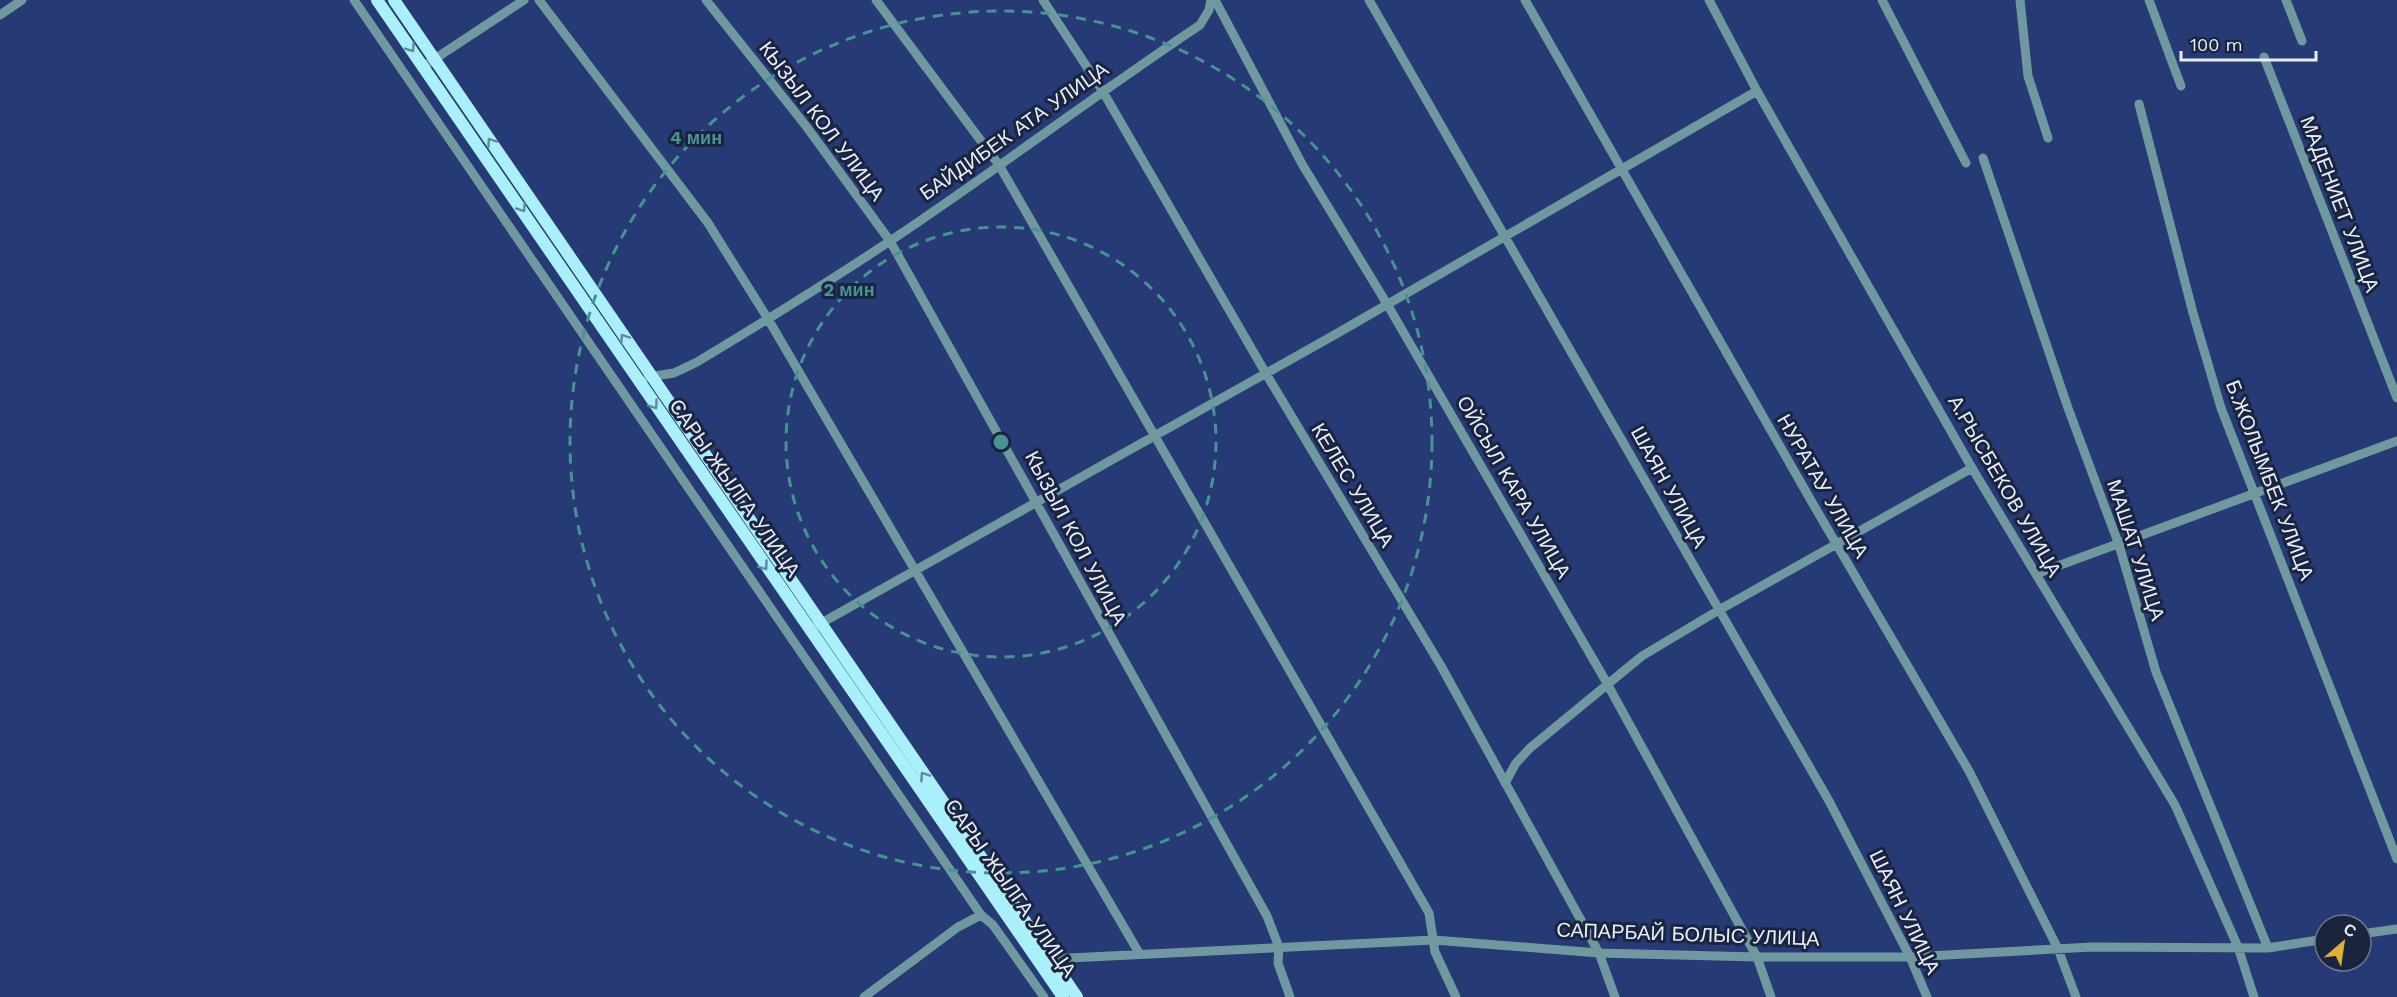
<svg xmlns="http://www.w3.org/2000/svg" width="2397" height="997" font-family="'Work Sans',sans-serif">
<rect width="100%" height="100%" fill="#263a75"/>
<g fill="none" stroke-linecap="round" stroke-linejoin="round">
<path stroke="#6f999f" stroke-width="9" d="M354 0 981 915 993 925 1044 997
M539 0 708 223 768 319 1139 953
M706 0 806 126 890 241 1267 916 1279 947 1278 963 1290 997
M876 0 999 165 1429 913 1435 952 1456 997
M1043 0 1102 90 1265 372 1441 666 1599 953 1615 997
M1215 0 1302 164 1387 304 1604 678 1757 957 1771 997
M1369 0 1829 801 1910 957 1927 997
M1525 0 1813 504 1969 771 2058 949 2076 997
M1709 0 1757 91 1972 468 2175 805 2238 947 2254 997
M1882 0 1966 163
M2020 0 2028 76 2048 138
M2149 0 2181 86
M2286 0 2302 41
M0 15 22 0
M2264 57 2397 398
M424 66 524 0
M2139 104 2193 313 2221 408 2397 859
M1983 158 2068 408 2119 545 2156 672 2268 948
M648 377 674 373 697 362C762 323 827 283 890 241 995 171 1095 95 1200 25L1209 10 1211 0
M2036 574 2397 441
M809 630 1336 334 1757 91
M1505 783 1516 763 1530 748 1642 656 1719 610 1972 468
M2361 934 2397 929
M1049 959 1434 940 1599 953 1757 957H1910L2092 947 2268 948 2325 939
M864 997 958 927 981 915"/>
<path stroke="#aaf0fa" stroke-width="12" d="M377 0 1063 997
M394 0 1077 997"/>
</g>
<defs><path id="oneway-chevron" d="M-2-3.5L2.5 0L-2 3.5" fill="none" stroke-width="1.6" stroke-linecap="round" stroke-linejoin="round" transform="scale(1.5)"/></defs>
<g stroke="#628a9c">
<use href="#oneway-chevron" transform="translate(411 48) rotate(55)"/>
<use href="#oneway-chevron" transform="translate(491 142) rotate(-124)"/>
<use href="#oneway-chevron" transform="translate(522 208) rotate(56)"/>
<use href="#oneway-chevron" transform="translate(624 338) rotate(-124)"/>
<use href="#oneway-chevron" transform="translate(654 405) rotate(55)"/>
<use href="#oneway-chevron" transform="translate(764 566) rotate(55)"/>
<use href="#oneway-chevron" transform="translate(924 776) rotate(-124)"/>
</g>
<g fill="none" stroke="#469492" stroke-width="3" stroke-dasharray="10 8">
<circle cx="1001" cy="442" r="215"/>
<circle cx="1001" cy="442" r="431"/>
</g>
<g text-anchor="middle" stroke-width="6" stroke-linejoin="round" paint-order="stroke">
<g font-size="20" fill="#e9effd" stroke="#1a243f">
<text transform="translate(822 121) rotate(53)" y="7">КЫЗЫЛ КОЛ УЛИЦА</text>
<text transform="translate(1014 131) rotate(-35)" y="7">БАЙДИБЕК АТА УЛИЦА</text>
<text transform="translate(2340 204) rotate(69)" y="7">МАДЕНИЕТ УЛИЦА</text>
<text transform="translate(2270 480) rotate(69)" y="7">Б.ЖОЛЫМБЕК УЛИЦА</text>
<text transform="translate(1353 485) rotate(59)" y="7">КЕЛЕС УЛИЦА</text>
<text transform="translate(1823 486) rotate(60)" y="7">НУРАТАУ УЛИЦА</text>
<text transform="translate(2005 486) rotate(60)" y="7">А.РЫСБЕКОВ УЛИЦА</text>
<text transform="translate(1514 487) rotate(60)" y="7">ОЙСЫЛ КАРА УЛИЦА</text>
<text transform="translate(1669 487) rotate(61)" y="7">ШАЯН УЛИЦА</text>
<text transform="translate(735 488) rotate(55)" y="7">САРЫ ЖЫЛГА УЛИЦА</text>
<text transform="translate(1076 538) rotate(62)" y="7">КЫЗЫЛ КОЛ УЛИЦА</text>
<text transform="translate(2136 550) rotate(72)" y="7">МАШАТ УЛИЦА</text>
<text transform="translate(1011 888) rotate(55)" y="7">САРЫ ЖЫЛГА УЛИЦА</text>
<text transform="translate(1905 912) rotate(64)" y="7">ШАЯН УЛИЦА</text>
<text transform="translate(1688 934) rotate(2)" y="7">САПАРБАЙ БОЛЫС УЛИЦА</text>
</g>
</g>
<circle cx="1001" cy="442" r="9" fill="#469492" stroke="#1a243f" stroke-width="3"/>
<g font-size="18" text-anchor="middle" font-weight="bold" fill="#469492" stroke="#1a243f" stroke-width="6" stroke-linejoin="round" paint-order="stroke">
<text x="696" y="144">4 мин</text>
<text x="849" y="296">2 мин</text>
</g>
<g transform="translate(2343 943) rotate(29)"><circle r="28" fill="#1a243f" stroke="#6d758b" stroke-width="1.5"/>
<path d="M0-4.5L10 22L0 15L-10 22Z" fill="#deb133"/>
<text y="-9" font-size="16" font-weight="bold" text-anchor="middle" fill="#e9effd">С</text>
</g>
<path d="M2181 51v9h135v-9" fill="none" stroke="#e9effd" stroke-width="3"/>
<text x="2190" y="51" font-size="18" fill="#e9effd" stroke="#1a243f" stroke-width="4.5" paint-order="stroke">100 m</text>
</svg>
